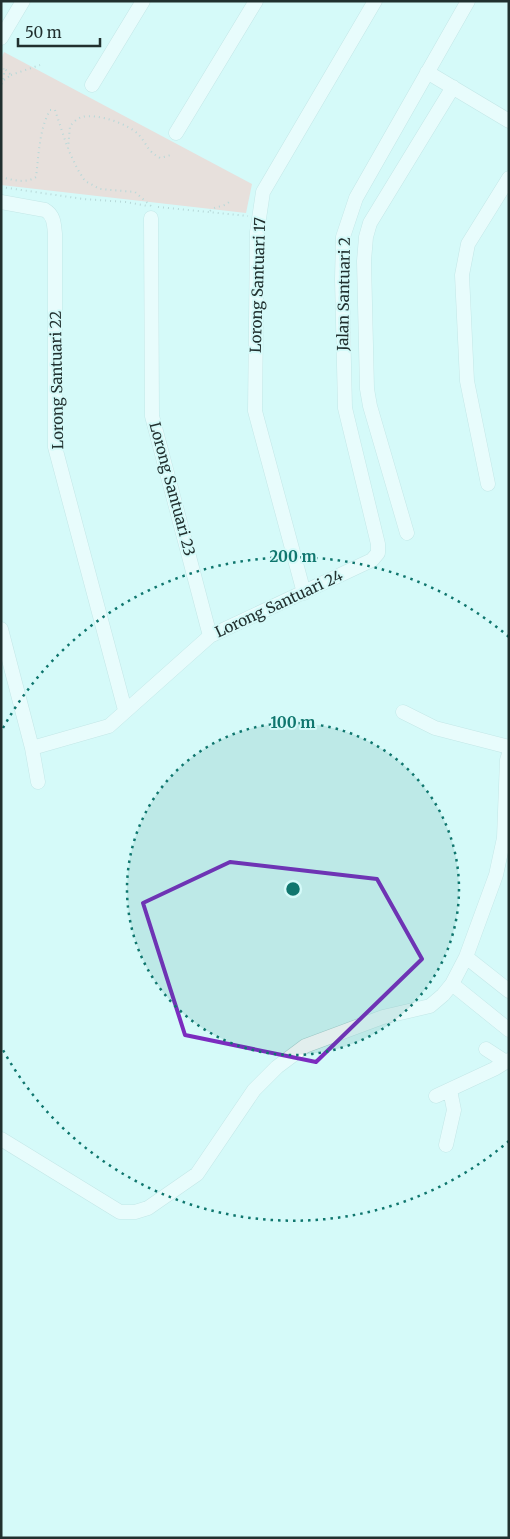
<svg xmlns="http://www.w3.org/2000/svg" width="510" height="1539" font-family="Merriweather,serif">
<rect width="100%" height="100%" fill="#d5faf9"/>
<path fill="#fcc0b9" d="M4 52 252 184 246 213 1 185V60Z"/>
<g fill="none" stroke-linecap="round" stroke-linejoin="round">
<g stroke="#aed2d1" stroke-width="15">
<path id="minor" d="M1 38 23 1
M427 72 509 121
M92 85 143 1
M176 133 256 1
M1 202 45 210C54 215 54 224 55 234V447L125 710
M151 218 152 416 210 636
M488 484 467 381 462 275 468 244 509 178
M407 533 370 406 367 389 364 261 366 237 370 223 453 87
M304 593 255 411 257 232 263 192 375 1
M1 629 32 748 38 782
M403 712 435 728 509 747
M32 748 109 726 210 636 372 560 378 553V544L345 408 342 279 343 237 356 198 468 1
M466 957 509 991
M452 984 509 1030
M486 1049 506 1062
M436 1096 494 1069 509 1060
M1 1139 120 1212H135L148 1208 197 1174 254 1090 277 1067 305 1046 383 1017 430 1006 443 995 452 984 466 957 496 875 504 838 507 760 509 754
M446 1145 454 1110 450 1090"/>
</g>
<path stroke="#93b0af" stroke-width="2" stroke-dasharray="1 4" stroke-linecap="butt" d="M1 64C6 70 4 79 1 86
M11 75 40 65
M4 80 11 75 4 68
M1 177C13 180 25 184 36 177 39 154 39 130 50 110H55L67 146
M1 187 83 199 126 202 148 206
M151 206 135 192 100 189 85 181 78 170 68 149 70 126C73 123 77 118 82 117 97 113 129 124 139 135 148 145 146 150 160 158L171 155
M158 207 248 216
M210 211C216 205 224 208 230 201"/>
<use href="#minor" stroke="#fff" stroke-width="14"/>
</g>
<path d="M0 0H510V1539H0ZM230 862 377 879 422 959 316 1062 185 1035 143 903Z" fill="#d5faf9" fill-opacity=".55" fill-rule="evenodd"/>
<path fill="none" stroke="#7b2cbf" stroke-width="4" stroke-linejoin="round" d="M230 862 377 879 422 959 316 1062 185 1035 143 903Z"/>
<circle cx="293" cy="889" r="166" fill="#0f766e" fill-opacity=".12"/>
<g fill="none" stroke="#0f766e" stroke-width="2.5" stroke-dasharray="2.5 5">
<circle cx="293" cy="889" r="166"/>
<path d="M509 1141A332 332 0 0 1 3 1050M3 728A332 332 0 0 1 509 637"/>
</g>
<g text-anchor="middle" stroke-width="4" stroke-linejoin="round" paint-order="stroke">
<g font-size="15" fill="#21302f" stroke="#d5faf9">
<text transform="translate(258 285) rotate(-88)" y="5">Lorong Santuari 17</text>
<text transform="translate(344 294) rotate(-89)" y="5">Jalan Santuari 2</text>
<text transform="translate(57 380) rotate(-91)" y="5">Lorong Santuari 22</text>
<text transform="translate(172 489) rotate(75)" y="5">Lorong Santuari 23</text>
<text transform="translate(279 604) rotate(-25)" y="5">Lorong Santuari 24</text>
</g>
</g>
<circle cx="293" cy="889" r="8" fill="#0f766e" stroke="#d5faf9" stroke-width="2.5"/>
<g font-size="15" text-anchor="middle" font-weight="bold" fill="#0f766e" stroke="#d5faf9" stroke-width="4" stroke-linejoin="round" paint-order="stroke">
<text x="293" y="562">200 m</text>
<text x="293" y="728">100 m</text>
</g>
<rect width="510" height="1539" fill="none" stroke="#21302f" stroke-width="5"/>
<path d="M18 38v8h82v-8" fill="none" stroke="#21302f" stroke-width="2.5"/>
<text x="25" y="38" font-size="15" fill="#21302f" stroke="#d5faf9" stroke-width="4" paint-order="stroke">50 m</text>
</svg>
